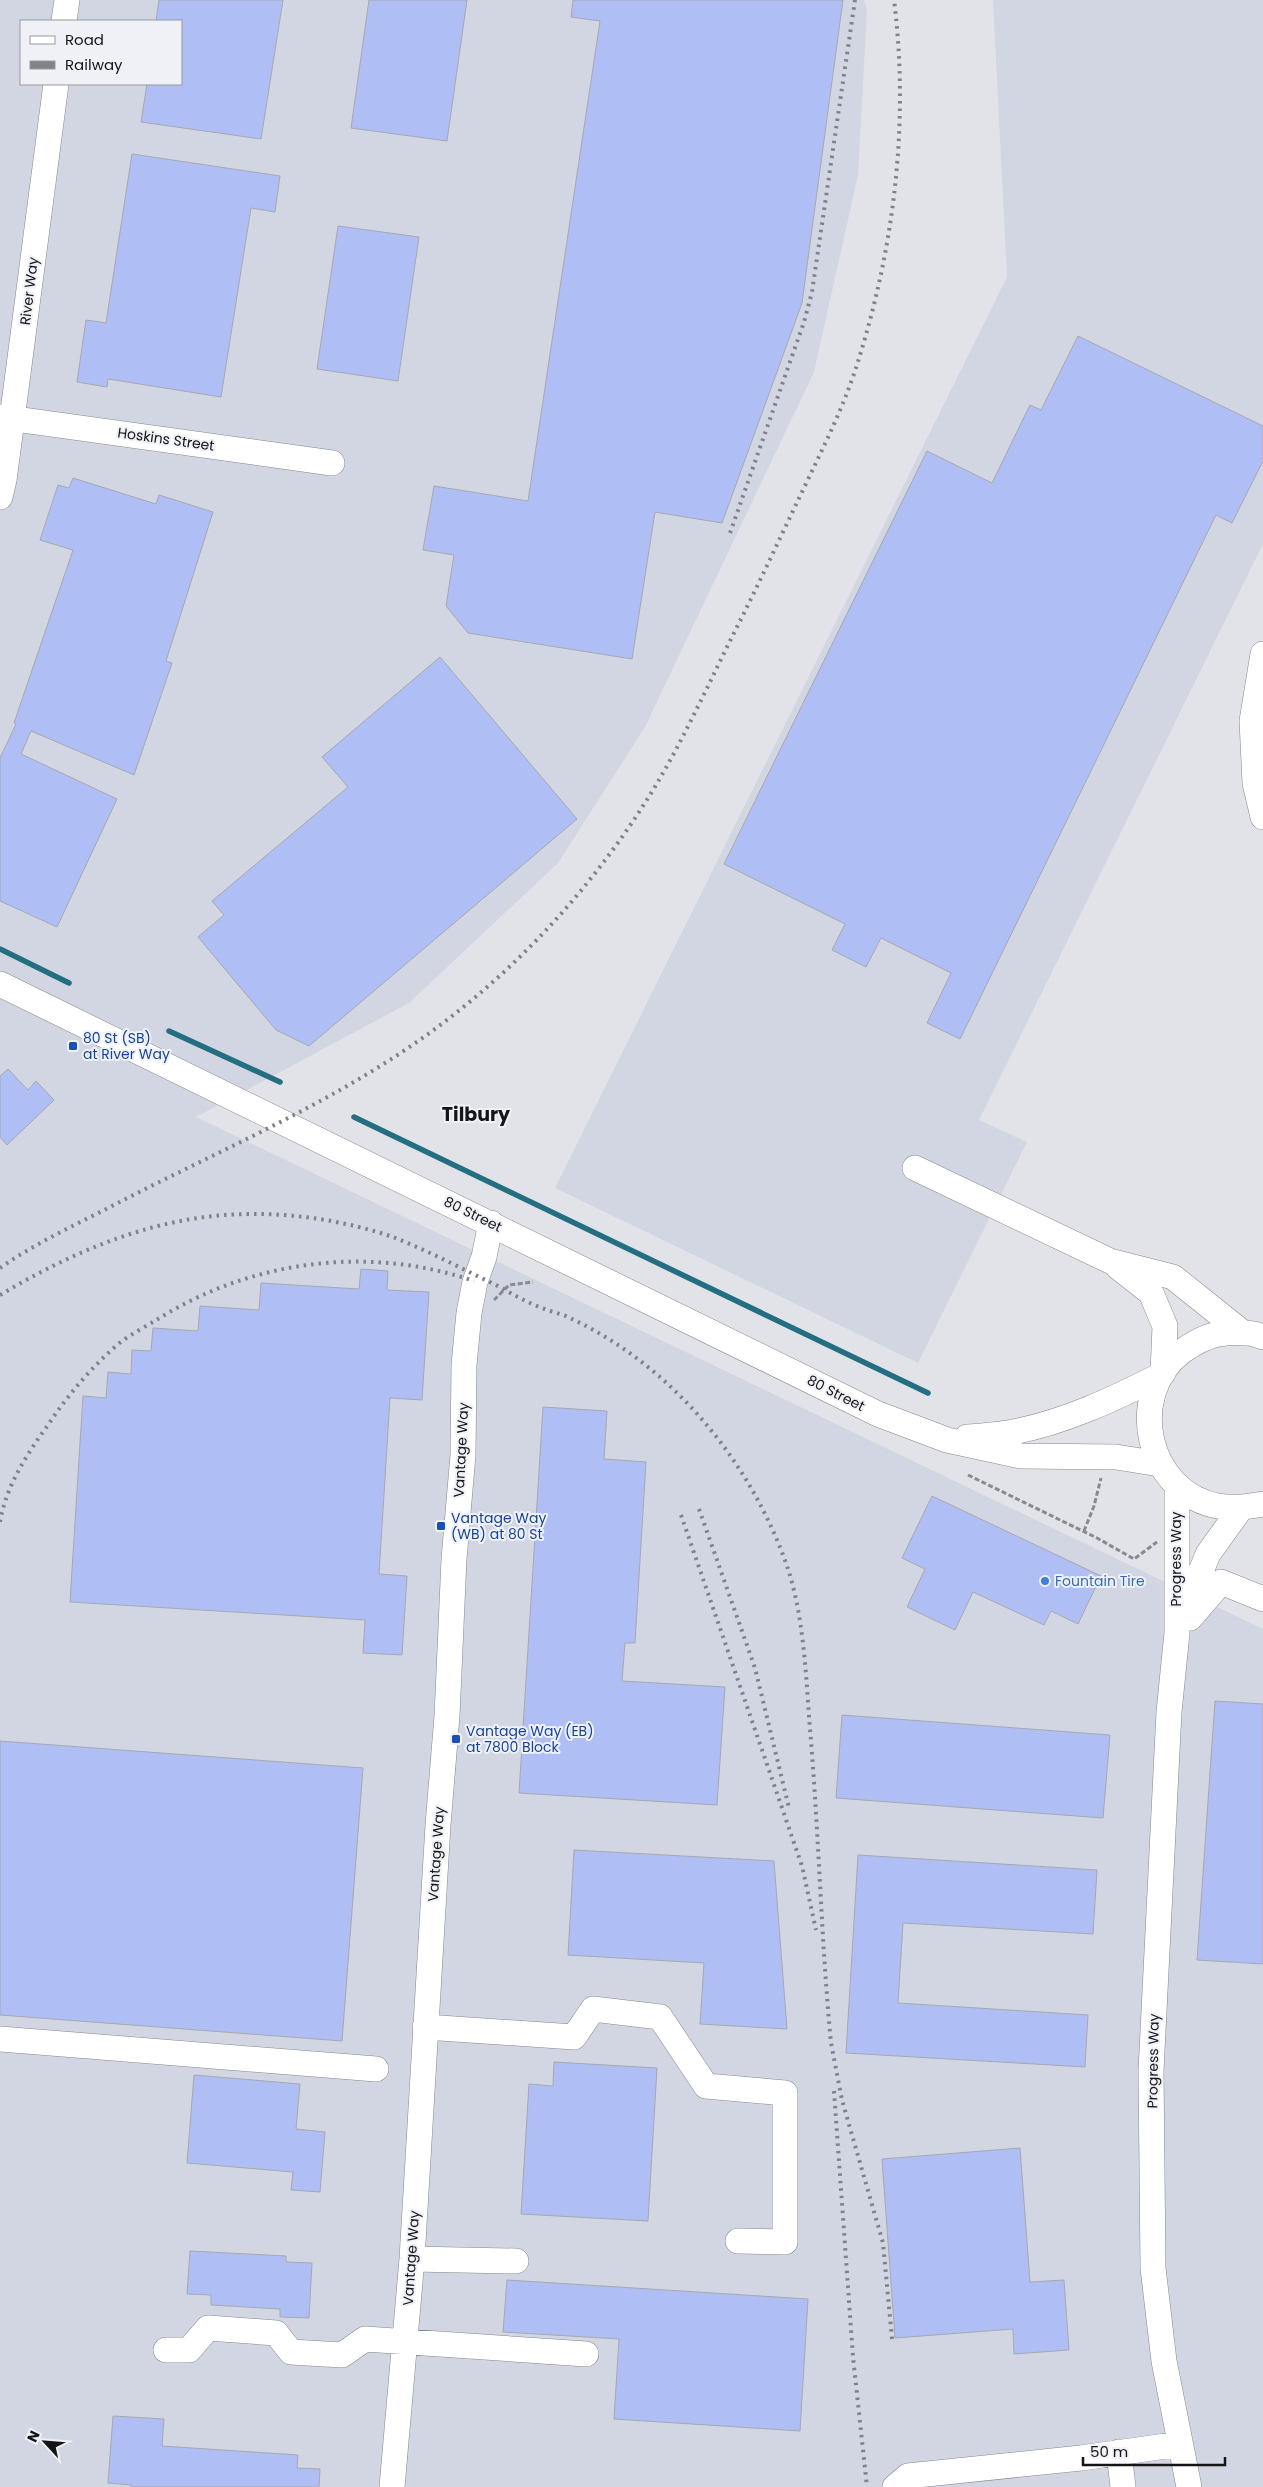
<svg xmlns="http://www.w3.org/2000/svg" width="1263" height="2487" font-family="Poppins,sans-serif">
<rect width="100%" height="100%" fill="#e1e3e9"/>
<path fill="#d2d6e3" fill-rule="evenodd" d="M0 0H864L867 9 858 175 814 372 645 727 558 863 409 1003 196 1117 1263 1629V2487H0ZM21 21H181V84H21Z
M993 0H1263V544L979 1120 1027 1142 918 1363 555 1188 1007 277Z"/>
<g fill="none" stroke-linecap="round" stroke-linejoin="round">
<path stroke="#236e80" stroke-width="5.5" d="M0 949 69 983
M169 1031 280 1082
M354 1117 928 1393"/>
</g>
<path fill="#afbff6" stroke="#a6a8ad" d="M159 0H283L261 139 141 122 147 84H181V21H156Z
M369 0H467L447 141 351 128Z
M573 0H843L802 303 722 523 655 512 632 659 468 633 446 606 454 555 423 550 434 486 528 501 600 21 571 17Z
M132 154 280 176 275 212 251 208 221 397 108 379 107 387 77 382 86 320 106 323Z
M338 226 419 237 398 381 317 369Z
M1078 336 1263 426V461L1232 523 1216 515 960 1039 927 1023 951 973 881 938 866 967 832 950 845 924 724 864 927 451 992 483 1030 405 1041 410Z
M73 478 156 504 159 495 213 512 166 661 172 663 134 775 31 731 21 754 117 799 57 927 0 901V758L16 724 14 723 73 550 40 540 58 485 69 488Z
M440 657 577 819 309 1046 276 1030 198 937 224 915 212 901 348 787 322 757Z
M8 1069 28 1090 36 1081 54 1100 7 1145 0 1137V1076Z
M361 1269 388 1271 387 1290 429 1292 422 1400 390 1398 379 1574 407 1576 402 1655 363 1653 365 1620 70 1602 83 1396 106 1398 108 1372 131 1374 132 1350 151 1351 153 1328 198 1331 200 1306 259 1310 261 1283 359 1289Z
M543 1407 607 1411 604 1459 646 1462 635 1643H625L622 1681 725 1687 717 1805 519 1793Z
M932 1496 1101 1576 1078 1624 1051 1611 1044 1625 973 1592 955 1630 907 1607 925 1569 902 1558Z
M1215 1701 1263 1704V1964L1197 1960Z
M842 1715 1110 1735 1103 1818 836 1798Z
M0 1741 363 1768 342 2041 0 2015Z
M574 1850 774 1861 787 2029 700 2024 704 1963 568 1955Z
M858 1855 1097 1870 1093 1934 903 1923 898 2003 1088 2015 1085 2067 846 2053Z
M554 2062 657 2068 648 2221 521 2214 529 2084 553 2086Z
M194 2075 300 2084 296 2129 325 2132 320 2192 291 2190 293 2172 187 2163Z
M1020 2148 1030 2282 1064 2280 1069 2350 1014 2354 1013 2329 895 2338 882 2159Z
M190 2251 286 2256V2262L312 2263 309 2318 280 2317V2309L211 2305V2295L187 2294Z
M507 2280 808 2299 800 2431 614 2419 619 2339 503 2332Z
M113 2416 164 2419 162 2446 298 2455 297 2468 320 2469 319 2487H131V2485L108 2483Z"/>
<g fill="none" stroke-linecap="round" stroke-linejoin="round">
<g stroke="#86878c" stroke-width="26">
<path id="minor" d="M64 21 67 0
M0 417 332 463
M0 497 4 480 56 84
M1263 654 1252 721 1255 783 1263 817
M0 984 878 1414 947 1440 1021 1456 1116 1457 1160 1464
M915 1168 1110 1261 1173 1277 1243 1333
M1118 1267 1151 1293 1165 1326 1163 1373
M1263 1337C1249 1331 1233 1332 1218 1334 1204 1337 1192 1344 1181 1352 1125 1396 1147 1493 1218 1506 1233 1509 1248 1507 1263 1504
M967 1437C982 1436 998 1435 1013 1432 1065 1422 1114 1399 1161 1375
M1177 1485V1633L1169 1712 1151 2071 1153 2268 1164 2361 1189 2487
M1190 1618 1221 1582 1263 1599
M1181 1621 1208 1554 1241 1508
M425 2027 574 2037 593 2009 660 2017 706 2086 785 2093V2242L738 2241
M0 2039 376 2069
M412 2259 516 2261
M166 2350H189L208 2328 276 2333 291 2352 342 2355 365 2339 586 2354
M1119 2452 1123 2487
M392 2487 412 2259 438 1825 447 1716 454 1559 463 1455 464 1365 469 1313 475 1282 484 1257 491 1223
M895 2487 908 2476 1081 2458 1180 2444"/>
</g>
<path stroke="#888a8e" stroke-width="3" stroke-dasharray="5 2.5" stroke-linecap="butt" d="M494 1300 509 1285 533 1282
M968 1475 1097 1538 1134 1559 1157 1542
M1084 1531 1094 1506 1101 1478"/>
<use href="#minor" stroke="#fff" stroke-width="25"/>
<path stroke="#818286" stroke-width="4" stroke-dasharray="2.5 5" stroke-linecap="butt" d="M730 533 804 322 812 292 855 0
M0 1268C34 1244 73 1226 110 1207 225 1147 349 1097 452 1016 533 953 603 873 656 785 687 733 712 676 740 621 761 579 781 536 801 494 823 448 846 403 860 355 895 241 909 119 894 0
M0 1295C79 1248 163 1213 256 1214 300 1214 348 1222 390 1236 425 1249 460 1268 494 1284 511 1293 527 1303 545 1309 554 1313 564 1314 572 1319 672 1366 751 1462 787 1566 804 1616 806 1677 810 1729 819 1834 821 1939 831 2043L842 2100 883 2243 892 2339
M699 1509 755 1668 789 1808
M681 1515 802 1866 816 1930
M0 1522C6 1486 27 1454 48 1425 68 1395 90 1369 117 1345 129 1335 145 1327 158 1319 252 1260 369 1245 474 1281
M834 2091 853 2357 867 2487"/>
</g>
<g fill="#1a4fb4" stroke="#eff1f6" stroke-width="2">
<rect x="68" y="1041" width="10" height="10" rx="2.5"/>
<rect x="436" y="1521" width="10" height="10" rx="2.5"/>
<rect x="451" y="1734" width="10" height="10" rx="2.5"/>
</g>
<circle fill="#3f7fe0" stroke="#eff1f6" stroke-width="2" cx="1045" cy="1581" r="5"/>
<g text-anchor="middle" stroke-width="4" stroke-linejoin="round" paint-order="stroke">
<g font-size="14" fill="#141517" stroke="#eff1f6">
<text transform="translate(29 291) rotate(-83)" y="5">River Way</text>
<text transform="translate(166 439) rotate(8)" y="5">Hoskins Street</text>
<text transform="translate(473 1214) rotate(26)" y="5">80 Street</text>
<text transform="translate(836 1393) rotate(27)" y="5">80 Street</text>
<text transform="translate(461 1450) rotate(-87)" y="5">Vantage Way</text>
<text transform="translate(1176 1559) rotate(-90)" y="5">Progress Way</text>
<text transform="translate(436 1854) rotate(-86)" y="5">Vantage Way</text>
<text transform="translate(1153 2061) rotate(-89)" y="5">Progress Way</text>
<text transform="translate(411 2258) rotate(-86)" y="5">Vantage Way</text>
</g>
<g font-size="14" fill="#164399" stroke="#eff1f6" text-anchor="start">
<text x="83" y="1043">80 St (SB)<tspan x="83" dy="16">at River Way</tspan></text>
<text x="451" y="1523">Vantage Way<tspan x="451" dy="16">(WB) at 80 St</tspan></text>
<text x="466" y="1736">Vantage Way (EB)<tspan x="466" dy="16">at 7800 Block</tspan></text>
</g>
<g font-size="14" fill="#366cbe" stroke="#eff1f6" text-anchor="start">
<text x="1055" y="1586">Fountain Tire</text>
</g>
<g font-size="19" font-weight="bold" fill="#141517" stroke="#eff1f6">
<text x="476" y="1121">Tilbury</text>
</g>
</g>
<rect x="20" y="20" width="162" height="65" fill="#eff1f6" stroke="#97999d"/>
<rect x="30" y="36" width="25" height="8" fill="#ffffff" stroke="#97999d"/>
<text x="65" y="45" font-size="15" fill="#141517">Road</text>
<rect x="30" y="61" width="25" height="8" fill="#818286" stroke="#97999d"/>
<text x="65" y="70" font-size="15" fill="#141517">Railway</text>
<g transform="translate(45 2442) rotate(296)" stroke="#eff1f6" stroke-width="4" paint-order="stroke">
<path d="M0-4L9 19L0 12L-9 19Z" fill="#141517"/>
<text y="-8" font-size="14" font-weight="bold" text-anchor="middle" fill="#141517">N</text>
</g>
<path d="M1083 2457v8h142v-8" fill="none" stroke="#141517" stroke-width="2.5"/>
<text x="1090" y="2457" font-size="15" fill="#141517" stroke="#eff1f6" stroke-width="4" paint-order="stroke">50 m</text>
</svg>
